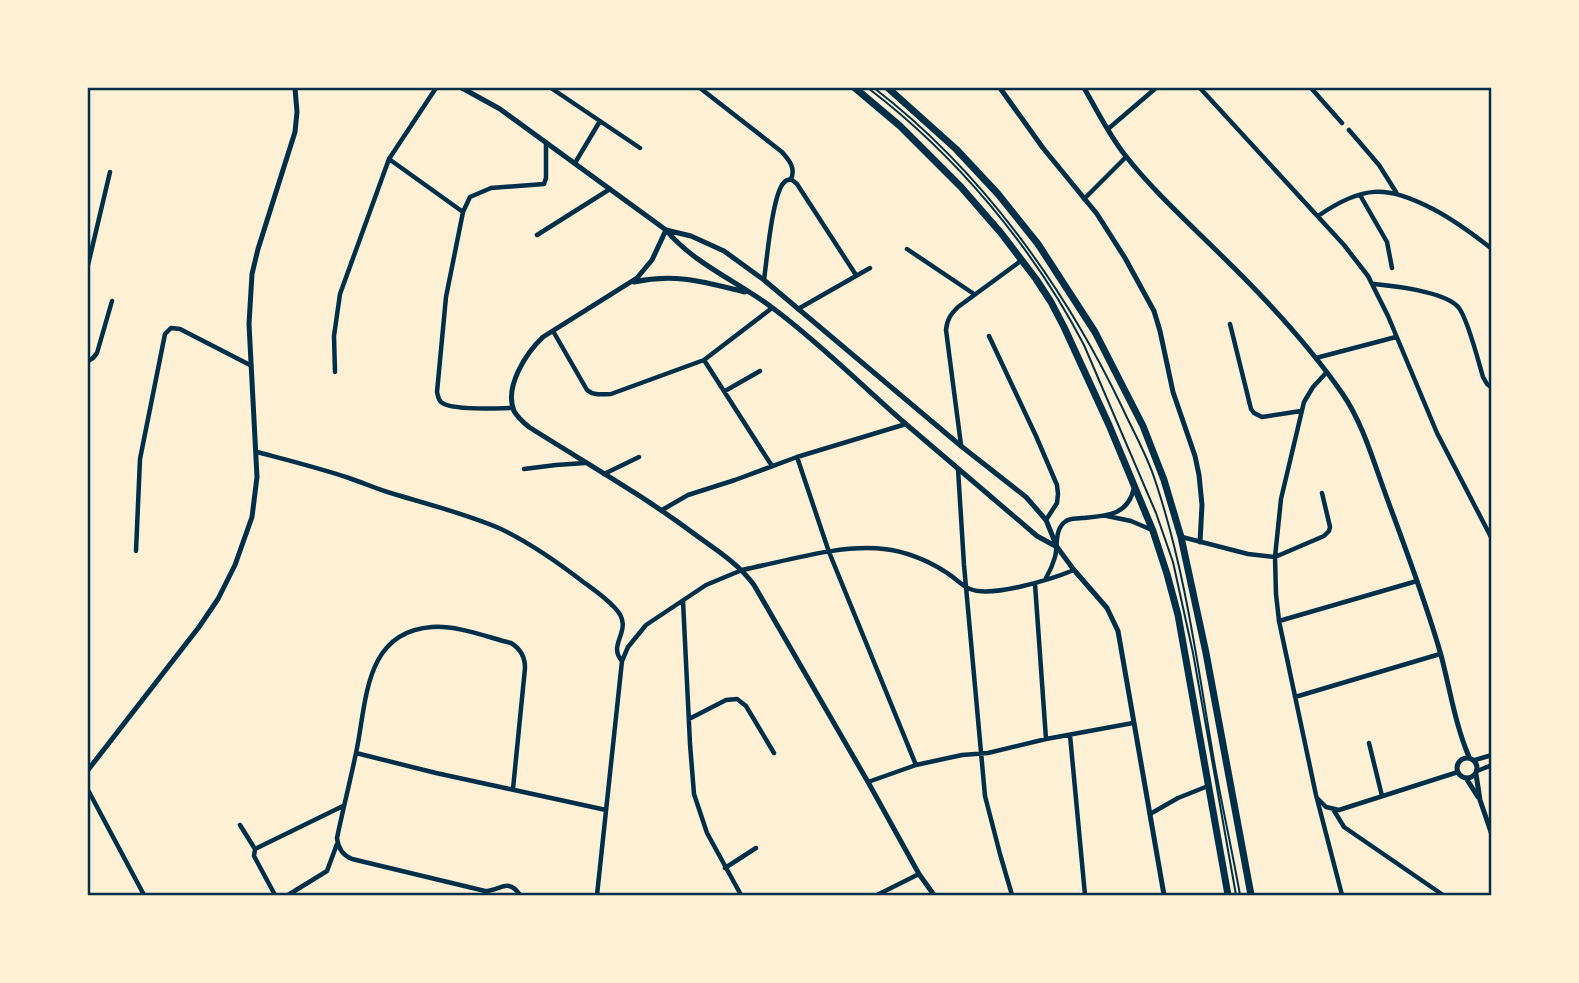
<svg xmlns="http://www.w3.org/2000/svg" width="1579" height="983" font-family="Commissioner,sans-serif">
<rect width="100%" height="100%" fill="#fdf0d5"/>
<g fill="none" stroke-linecap="round" stroke-linejoin="round">
<path stroke="#003049" stroke-width="2" d="M868 88C956 155 1033 247 1084 345L1156 513 1173 562 1193 653 1236 895
M874 88C981 170 1064 286 1122 407 1133 431 1147 455 1155 480 1185 569 1197 662 1213 755 1221 802 1232 849 1240 895"/>
<path stroke="#003049" stroke-width="4.5" d="M551 88 640 148
M700 88 782 152C789 160 796 168 791 179
M1200 88 1344 245 1368 276 1388 316 1437 433 1492 539
M1311 88 1342 123
M1108 129 1156 88
M1349 130 1379 165 1396 192
M389 159 463 212
M575 163 600 121
M1360 195 1387 242 1392 268
M1084 199 1126 157
M1318 216C1363 185 1386 185 1433 209 1454 220 1473 234 1492 249
M537 235 610 189
M907 249 974 294
M88 265 110 172
M764 280C767 258 772 201 782 185 786 180 785 181 791 179L797 184 856 275
M1374 284C1394 286 1447 292 1459 308 1468 320 1478 360 1483 377L1487 384 1492 388
M798 309 870 268
M1230 324 1251 409 1254 413 1262 417 1301 411
M553 331 587 390C594 396 602 394 611 394L704 360 772 308
M989 336 1036 436 1057 485 1058 494 1057 503 1046 520
M1316 358 1396 337
M704 360 772 466
M88 361 93 358 97 353 112 301
M335 372 334 336 340 294 389 159 436 88
M1326 373 1313 387 1304 402 1281 499 1275 557 1276 594 1279 621 1316 795 1342 895
M725 391 760 371
M513 408C499 408 450 411 441 402 438 399 438 396 437 392L446 297 463 212 470 197 491 188 544 184 546 178V143
M961 445 946 330C947 319 951 314 958 307L1022 260
M257 452C287 460 319 468 349 478 364 483 379 490 394 494 430 505 467 514 501 529 530 543 556 561 582 581 593 589 605 597 615 608 636 630 606 643 622 661
M797 457 829 552 916 765
M524 469 556 465 585 463
M958 469 964 565 985 796 1000 854 1012 895
M604 474 639 457
M662 510 688 495 735 480 797 457 906 424
M1107 516 1131 521 1152 530
M1182 537 1248 554 1275 557 1324 536 1329 531 1330 527 1322 493
M136 551 140 459 165 334 171 328 180 329 250 365
M1046 578C1050 571 1053 564 1055 557 1058 546 1054 529 1066 521 1071 518 1076 519 1082 518 1106 516 1128 516 1134 488
M1035 584 1046 739
M683 601 690 744 694 794 707 833 741 895
M1279 621 1417 581
M1295 697 1440 654
M689 719 726 700 737 699 746 706 774 753
M1070 735 1085 895
M1369 743 1382 796
M356 753 436 773 606 810
M1475 760 1492 755
M1477 771 1492 765
M868 782 916 765 962 755 988 753 1046 739 1133 723
M513 789 525 668C525 657 521 649 511 643 487 637 456 625 432 627 363 632 367 703 356 753 350 782 343 809 337 838 338 848 342 855 352 859L485 891C500 891 508 877 520 895
M88 790 144 895
M1318 799 1326 807 1339 810 1458 772
M1333 809 1344 827 1443 895
M1150 814 1178 798 1208 786
M240 825 255 849
M725 868 756 848
M275 895 254 856 255 849 343 806
M288 895 327 871 337 844
M597 895 622 661 628 647 646 625 706 585 742 570C786 561 840 544 884 549 904 551 927 560 944 571 953 576 961 585 970 589 992 598 1052 579 1074 570
M877 895 919 874"/>
<path stroke="#003049" stroke-width="5" d="M462 88 500 109 666 230C694 264 739 282 774 309 821 344 862 386 907 425 950 462 994 499 1037 536L1057 547
M1000 88 1043 148 1097 214 1125 258 1154 311 1160 331 1173 392 1195 456 1199 475 1202 505 1200 542
M1084 88C1097 110 1109 135 1125 155 1153 191 1192 226 1224 258 1267 300 1308 344 1342 393 1362 422 1372 457 1384 490 1404 545 1425 599 1441 655 1450 689 1455 724 1469 757
M666 230 652 260 637 278 543 337C526 353 504 387 514 411 518 418 524 423 529 427 584 462 641 494 693 533 715 549 738 563 754 585L868 782 919 874 934 895
M666 230 691 236 724 251 764 280 961 446 1026 497 1046 520 1057 547 1074 570 1107 608 1118 631 1164 895
M634 282C676 273 704 282 745 292
M1457 768a10 10 0 1 1 20 0a10 10 0 1 1-20 0Z
M88 770 199 627 218 599 235 565 252 517 257 477 249 324 252 274 258 249 295 132 297 112 295 88
M1476 774 1480 800 1492 835
M1466 778 1478 797"/>
<path stroke="#003049" stroke-width="7" d="M855 88 900 126 961 187 1001 233 1036 279 1051 302 1064 327 1109 425 1153 531 1167 574 1178 615 1228 895
M888 88 956 149 998 194 1038 244 1095 332 1143 426 1164 480 1181 537 1206 653 1251 895"/>
</g>
<rect width="1579" height="983" fill="none" stroke="#fdf0d5" stroke-width="178"/>
<rect x="89" y="89" width="1401" height="805" fill="none" stroke="#003049" stroke-width="2.5"/>
</svg>
